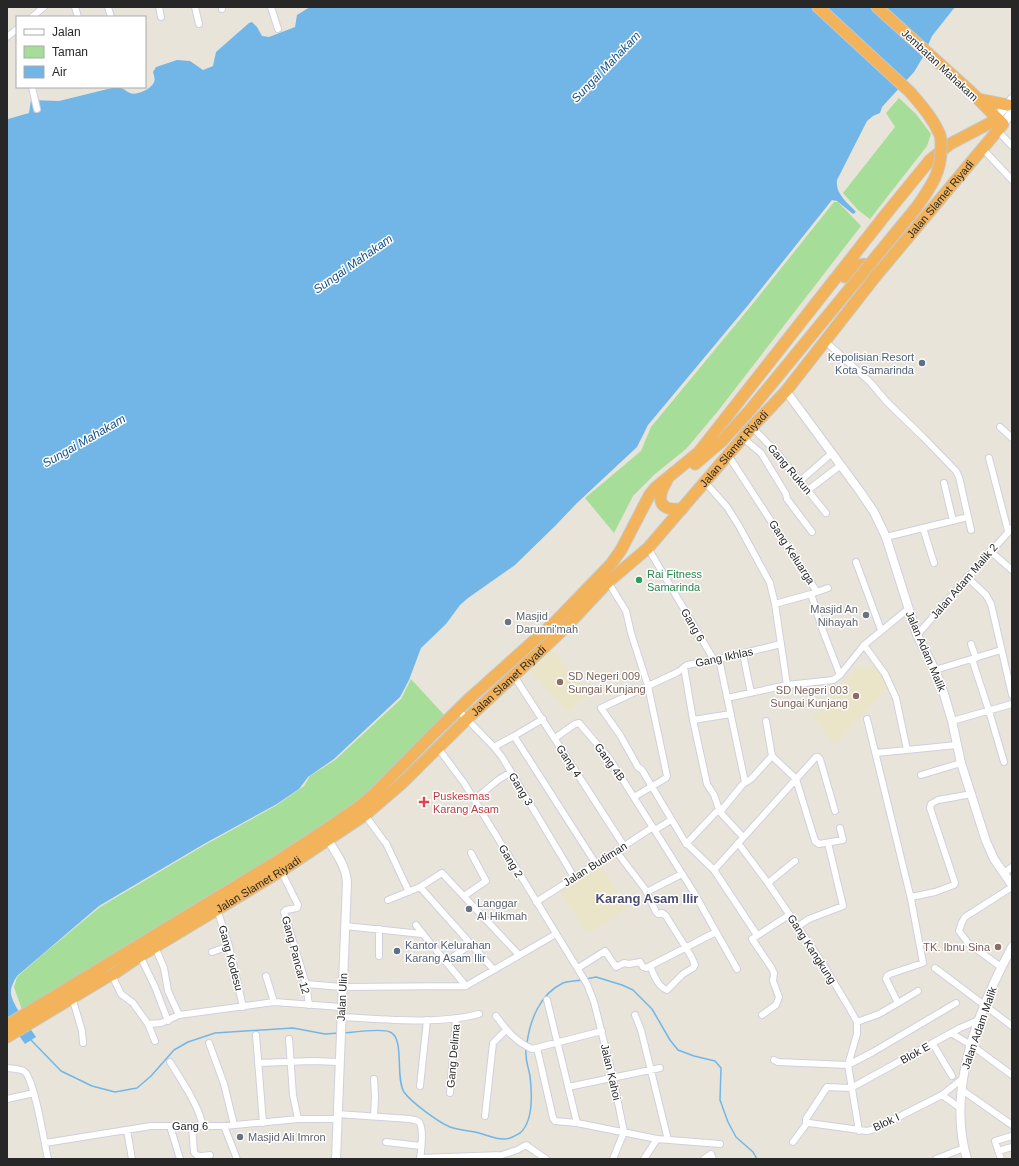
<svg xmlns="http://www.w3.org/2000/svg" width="1019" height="1166" font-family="Helvetica,sans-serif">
<rect width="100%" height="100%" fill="#e9e4d9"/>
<path fill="#eae4c9" d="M551 650 590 693 568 713 530 670Z
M860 664 868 670 873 665 887 678 889 686 835 745 813 718Z
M600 866 628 908 588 934 560 893Z"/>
<path fill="#a6dd98" d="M899 98 916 114 931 134 927 146 870 219 858 210 843 193 895 127 886 113Z
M834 202H838L861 226 718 411 686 449 655 474 633 496 614 533 585 498 641 451 651 427 751 306Z
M411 679 446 717 368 794 304 838 22 1010 14 987 17 977 41 956 100 907 203 846 277 805 304 786 310 776 335 760 401 699Z"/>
<path fill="#71b6e6" d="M310 7H955L932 36 923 57 914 72 882 107 880 113 873 116 867 121 837 180C835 194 847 202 856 212L853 214 837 201 832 200 828 205 749 304 648 425 637 447 577 503 556 525 515 565 468 598 460 605 446 624 421 648 409 680 400 697 334 759 308 777 299 789 277 804 204 844 99 906 17 976C14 981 10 988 11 994 13 1006 29 1026 36 1037L25 1044 7 1019V117L8 119 29 113 31 100 59 101 116 87C124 88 124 90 130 93 136 96 150 89 153 84 156 80 154 76 153 72L156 67 177 60 190 61 203 70 213 66 216 52 249 23 252 22 257 27 262 36 269 37 295 27 297 15Z"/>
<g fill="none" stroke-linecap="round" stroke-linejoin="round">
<path stroke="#71b6e6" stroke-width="1.5" d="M586 979 596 977 622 985 633 990 652 1009 670 1040 678 1050 694 1056 715 1061 721 1068 720 1100 728 1122 736 1137 753 1152 757 1159
M344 1033C354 1032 382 1028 390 1032 405 1038 395 1078 404 1092 411 1102 438 1122 450 1127 459 1130 470 1131 479 1133 487 1135 495 1139 503 1139 509 1140 515 1136 520 1133 534 1121 532 1093 530 1076 528 1065 525 1061 526 1049
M31 1040 61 1071 92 1086 115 1092 137 1088 151 1076 174 1050 188 1042 215 1033 293 1028 325 1034 339 1033
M527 1043C530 1020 540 994 563 983 569 981 576 981 582 980"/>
<g stroke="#cfcfdf" stroke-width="8">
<path id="street" d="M75 7 78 17
M108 7 111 17
M159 7 161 17
M195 7 199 24
M222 7V9
M271 7 278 29
M32 17 44 7
M7 37 17 29
M32 87 37 109
M997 130 1012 146
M982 148 1012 180
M825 341 870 382 887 402 923 437 956 471 959 477 971 530
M752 427 778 454 826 513
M1000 427 1012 438
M743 438 761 453 786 494 787 499 812 532
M728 455 817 592 811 594 823 631 840 675
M989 458 1008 531
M800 481 832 453
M705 482 727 507 739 526 770 583 775 604 787 685
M944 483 953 521
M808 490 841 465
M923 528 934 563
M886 537 968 517
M648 548 714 660
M990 551 1012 570
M856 562 881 630
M967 577 986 595 991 604 1012 695
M608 582 626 611 631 633 648 686 667 776 666 778 634 797
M817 592 828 588
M775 604 811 594
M917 635 1012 528
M781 644 719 659 687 665 678 672 601 708 620 735 638 767 642 770 685 842 714 870 816 757H818L820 759 835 811
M971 644 976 658
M864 645 885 674 896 698 907 750
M743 654 751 693
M719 659 745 782
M972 659 989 711 1004 762
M684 667 693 720 707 784 714 795 720 812 743 837
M935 670 1001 650
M514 676 624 846
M727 698 787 685 833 680 840 675 864 645 908 609
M458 710 494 747 502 757 574 877
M693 720 731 714
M952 721 1012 704
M514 736 543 719
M555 738 575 724 579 723 609 758 693 891 737 969
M494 747 514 736 596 864
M438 748 464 783 587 984 594 1002 613 1078 624 1132 613 1159
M876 753 957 745
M772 756 796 779 815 841 819 844 843 840 840 828
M921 775 961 763
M474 800 498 780 511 772
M720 812 743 784 751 779 772 756 766 721
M365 815 384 841 386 843 409 892
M655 830 671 820
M738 843 768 883 823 964 851 1011 857 1022V1034L848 1065 859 1131
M686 844 719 809
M616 851 645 889 656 912 658 914 662 913 666 916 691 956 695 965 693 968 683 974 667 990C658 987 654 975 650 966
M714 870 757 935
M281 871 298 905 297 908 286 910 284 912 306 984 309 1005
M1004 873 1012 867
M768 883 795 861
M420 887 494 970
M647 892C658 886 670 880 682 874
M464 896 486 881 471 853
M911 897 935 892 954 885 955 883 930 808 931 804 938 800 972 794
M388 900 420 887 442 873 519 955
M536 902 624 846 653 827
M217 909 229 946 243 1007
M416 925 431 944 466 986
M345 926 422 934
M797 927 809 919 843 906 828 843
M155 947 164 968 168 991 179 1015
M212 952 229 946
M140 956 155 987 168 1021
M379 956V929
M446 962 471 944
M1001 967 968 943 959 931 962 922 965 917 1012 887
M578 968 605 951 616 967 624 963 629 964 640 962 643 967 646 968 716 932
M935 968 1012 1026
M112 975 121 994 133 1003 148 1024 155 1041
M266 976 274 1002
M306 984 342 987 466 986 556 934
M72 997 82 1031 83 1043
M547 1000 577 1123
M898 1003 918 991
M635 1015 641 1030 668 1140
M762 1015 776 1005 779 997 773 981 774 973 771 967 752 939 789 915
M496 1016C507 1031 515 1041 532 1049L602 1031
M341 1017C383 1019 438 1025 479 1014
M857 1022 879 1014 898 1003 886 979 887 976 890 974 923 963 911 899 867 719
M148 1024 161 1023 179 1015 274 1002 341 1007
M951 1033 971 1045 1012 1075
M256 1035 263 1123
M289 1039 293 1095 298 1119
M209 1043 224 1084 234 1125
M933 1044 952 1076
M537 1048 553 1118 555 1121 577 1123 657 1139 720 1144
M774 1060 778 1062 848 1065 873 1052 956 1003
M170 1062C179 1077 202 1110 202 1126
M258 1063 313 1061 339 1062
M7 1068C12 1069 20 1068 25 1072 35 1082 44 1142 48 1159
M374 1079 375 1096 374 1116
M962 1079 942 1095 875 1129 867 1131 809 1123 806 1122V1119L827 1087 851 1088 960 1028 979 1020
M420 1086 427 1020
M568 1087 660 1068
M962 1090 1012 1125
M450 1093 456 1018
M942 1095 960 1108
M7 1099 34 1093
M337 1114 410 1119C413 1120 417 1120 419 1122 424 1127 421 1152 420 1159
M485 1116 493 1043 506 1030
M170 1126 180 1159
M192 1126 194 1152C197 1158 204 1156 210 1155
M224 1126 237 1159
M127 1130 132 1159
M386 1142 421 1146
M793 1142 807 1123
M45 1143 151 1126H224L298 1119H337
M998 1151 1012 1147
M420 1158 502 1155 517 1150 526 1145 546 1159
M644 1159 657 1139
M704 1159 711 1154 713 1159
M936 1159 964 1148
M1001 1159 995 1141 1012 1136"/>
</g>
<g stroke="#cfcfdf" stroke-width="10">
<path id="secondary" d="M996 118 1012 99
M1003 124 1012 112
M786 391 859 490 874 512 886 537 917 635 935 670 944 694 952 721 961 763 986 841 994 859 1012 885
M328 840C336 853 346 866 347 882L336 1159
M967 1159C946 1090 979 1008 1012 947"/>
</g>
<g stroke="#c7c7c7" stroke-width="13">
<g id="highway">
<path d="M818 7 910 92"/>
<path d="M978 99 1008 105"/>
<path d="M845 277C852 269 857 262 868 265L874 271"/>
<path d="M695 464 722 441"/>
<path d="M667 480C656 499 658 511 682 509"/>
<path d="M7 1025 274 863 325 830 360 806 374 794 432 735 470 698 556 621 611 564 621 550 649 496 655 488 699 452 886 214 930 160 950 144 990 123 996 118"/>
<path id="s1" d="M7 1037 107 977 112 975 140 956 281 871 365 815 401 784 466 720 563 630 608 582 648 548 752 427 786 391 875 277 1003 124 970 91 877 7"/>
</g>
</g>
<use href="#street" stroke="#fff" stroke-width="6"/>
<use href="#secondary" stroke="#fff" stroke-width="8"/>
<use href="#highway" stroke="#f3b35a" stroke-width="11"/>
<g stroke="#c7c7c7" stroke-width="13" stroke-linecap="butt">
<path id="highway-bridge" d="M722 441 750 410 916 208C930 188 942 172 941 147 941 143 941 138 940 135 933 118 921 105 910 92"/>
</g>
<use href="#highway-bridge" stroke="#f3b35a" stroke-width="11"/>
</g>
<g fill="#5c6f8a" stroke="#fff" stroke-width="1.5">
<circle cx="922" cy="363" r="4"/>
<circle cx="397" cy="951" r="4"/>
</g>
<circle fill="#2e9e5b" stroke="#fff" stroke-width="1.5" cx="639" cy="580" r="4"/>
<g fill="#6b7280" stroke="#fff" stroke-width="1.5">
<circle cx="866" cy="615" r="4"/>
<circle cx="508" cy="622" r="4"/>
<circle cx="469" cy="909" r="4"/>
<circle cx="240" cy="1137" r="4"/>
</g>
<g fill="#8d6e63" stroke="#fff" stroke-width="1.5">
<circle cx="560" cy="682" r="4"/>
<circle cx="856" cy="696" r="4"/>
<circle cx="998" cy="947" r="4"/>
</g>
<path fill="#e0444e" stroke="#fff" stroke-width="1.5" d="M422 796h4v4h4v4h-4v4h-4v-4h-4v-4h4z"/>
<g text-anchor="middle" stroke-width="3" stroke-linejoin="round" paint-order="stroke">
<g font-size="11" fill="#272727" stroke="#fff">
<text transform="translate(940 65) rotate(43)" y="4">Jembatan Mahakam</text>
<text dy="4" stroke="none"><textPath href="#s1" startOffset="1266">Jalan Slamet Riyadi</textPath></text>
<text dy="4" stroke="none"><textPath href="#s1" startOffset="942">Jalan Slamet Riyadi</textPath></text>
<text transform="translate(790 469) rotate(50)" y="4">Gang Rukun</text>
<text transform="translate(792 552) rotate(57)" y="4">Gang Keluarga</text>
<text transform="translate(964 581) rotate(-49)" y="4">Jalan Adam Malik 2</text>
<text transform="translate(693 625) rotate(60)" y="4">Gang 6</text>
<text transform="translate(926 651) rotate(67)" y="4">Jalan Adam Malik</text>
<text transform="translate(724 657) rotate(-12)" y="4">Gang Ikhlas</text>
<text dy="4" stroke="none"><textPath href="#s1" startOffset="618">Jalan Slamet Riyadi</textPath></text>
<text transform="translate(569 761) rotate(57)" y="4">Gang 4</text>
<text transform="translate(610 762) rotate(54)" y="4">Gang 4B</text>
<text transform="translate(521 789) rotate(59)" y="4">Gang 3</text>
<text transform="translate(511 861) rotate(59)" y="4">Gang 2</text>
<text transform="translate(595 864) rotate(-32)" y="4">Jalan Budiman</text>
<text dy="4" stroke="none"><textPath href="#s1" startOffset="294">Jalan Slamet Riyadi</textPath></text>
<text transform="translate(812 949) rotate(57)" y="4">Gang Kangkung</text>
<text transform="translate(296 955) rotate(75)" y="4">Gang Pancar 12</text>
<text transform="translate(231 958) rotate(75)" y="4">Gang Kodesu</text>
<text transform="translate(342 997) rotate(-87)" y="4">Jalan Ulin</text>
<text transform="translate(979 1028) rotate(-71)" y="4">Jalan Adam Malik</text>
<text transform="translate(915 1053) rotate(-29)" y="4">Blok E</text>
<text transform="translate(453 1056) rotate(-85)" y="4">Gang Delima</text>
<text transform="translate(611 1072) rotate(77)" y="4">Jalan Kahoi</text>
<text transform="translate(886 1122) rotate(-25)" y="4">Blok I</text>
<text x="190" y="1130">Gang 6</text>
</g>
<g font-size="11" fill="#4e5e75" stroke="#fff" text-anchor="end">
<text x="914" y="361">Kepolisian Resort<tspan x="914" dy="13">Kota Samarinda</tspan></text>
<text x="405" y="949" text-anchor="start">Kantor Kelurahan<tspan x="405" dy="13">Karang Asam Ilir</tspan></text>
</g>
<g font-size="11" fill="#27864d" stroke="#fff" text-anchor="start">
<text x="647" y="578">Rai Fitness<tspan x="647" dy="13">Samarinda</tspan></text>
</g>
<g font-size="11" fill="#5b616d" stroke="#fff" text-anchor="start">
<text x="858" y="613" text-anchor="end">Masjid An<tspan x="858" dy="13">Nihayah</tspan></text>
<text x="516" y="620">Masjid<tspan x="516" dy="13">Darunni'mah</tspan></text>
<text x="477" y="907">Langgar<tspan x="477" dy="13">Al Hikmah</tspan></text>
<text x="248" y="1141">Masjid Ali Imron</text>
</g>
<g font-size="11" fill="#785e54" stroke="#fff" text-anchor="end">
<text x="568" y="680" text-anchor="start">SD Negeri 009<tspan x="568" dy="13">Sungai Kunjang</tspan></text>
<text x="848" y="694">SD Negeri 003<tspan x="848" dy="13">Sungai Kunjang</tspan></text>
<text x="990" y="951">TK. Ibnu Sina</text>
</g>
<g font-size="11" fill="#be3a42" stroke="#fff" text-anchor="start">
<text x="433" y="800">Puskesmas<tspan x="433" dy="13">Karang Asam</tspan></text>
</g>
<g font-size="12" font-style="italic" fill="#15528d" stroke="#fff">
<text transform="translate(606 67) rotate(-46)" y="4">Sungai Mahakam</text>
<text transform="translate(353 264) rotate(-35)" y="4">Sungai Mahakam</text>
<text transform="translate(84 441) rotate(-30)" y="4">Sungai Mahakam</text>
</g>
<g font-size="13" font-weight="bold" fill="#4b4c74" stroke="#fff">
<text x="647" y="903">Karang Asam Ilir</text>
</g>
</g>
<rect width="1019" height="1166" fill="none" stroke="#272727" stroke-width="16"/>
<rect x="16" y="16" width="130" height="72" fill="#ffffff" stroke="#a9a9a9"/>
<rect x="24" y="29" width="20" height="6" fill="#ffffff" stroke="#a9a9a9"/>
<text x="52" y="36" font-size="12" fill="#272727">Jalan</text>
<rect x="24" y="46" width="20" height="12" fill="#a6dd98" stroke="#a9a9a9"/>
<text x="52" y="56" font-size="12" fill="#272727">Taman</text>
<rect x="24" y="66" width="20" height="12" fill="#71b6e6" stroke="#a9a9a9"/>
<text x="52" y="76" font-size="12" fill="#272727">Air</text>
</svg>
